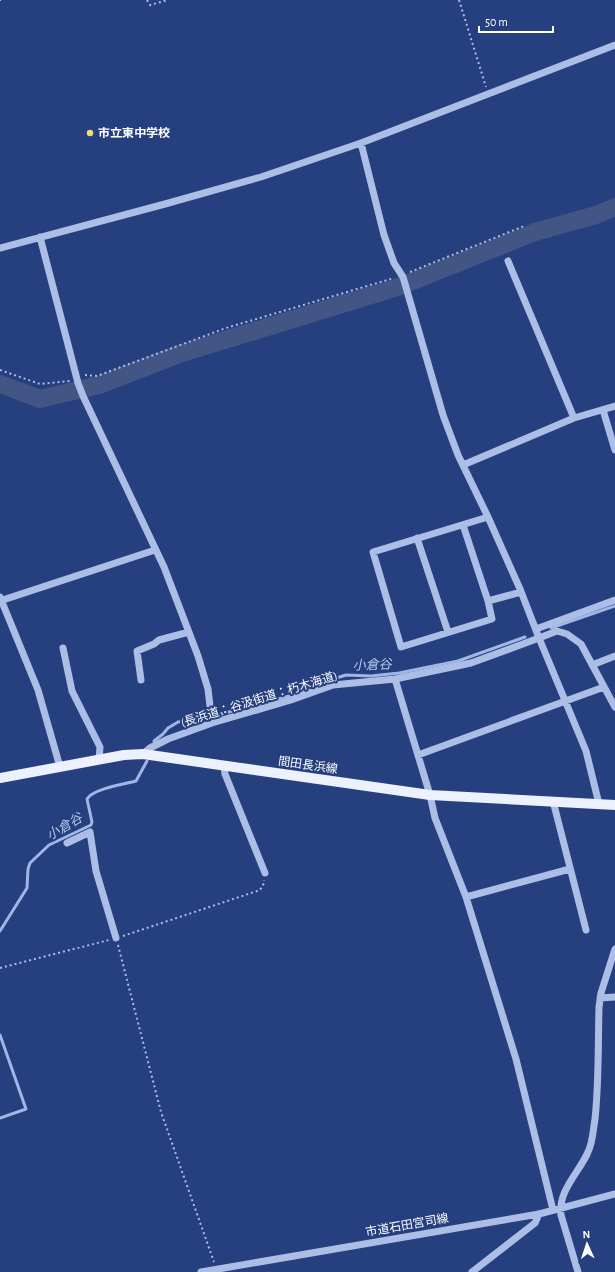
<svg xmlns="http://www.w3.org/2000/svg" width="615" height="1272" font-family="'Alegreya Sans','Noto Sans JP',sans-serif">
<rect width="100%" height="100%" fill="#253f7f"/>
<g fill="none" stroke-linecap="round" stroke-linejoin="round">
<path stroke="#a0b6e6" stroke-width="3" d="M551 628 615 606
M221 714 293 695 330 680 346 675 371 676 399 673 458 661 525 637
M154 741 163 734 168 728 178 722 204 717
M0 931 27 888 28 869 30 863 49 845 91 825 92 822 87 799C93 789 124 784 136 781L147 761
M0 1035 26 1109 0 1118"/>
<path stroke="#435585" stroke-width="18" d="M0 384 40 399 99 385 179 354 398 287 535 232 596 215 615 207"/>
<path stroke="#acbde6" stroke-width="2" stroke-dasharray="2 3" stroke-linecap="butt" d="M0 0H1
M147 0 150 5 168 0
M459 0 486 87
M410 272 524 226
M0 370 40 384 70 381
M85 375 97 376 226 328 394 278
M123 936 260 890 264 883V880
M118 945 161 1112 214 1262
M0 968 109 940"/>
<path stroke="#acbde6" stroke-width="7" d="M361 143 384 235 394 263 403 277 443 415 458 455 488 517 520 589 539 638 557 631 567 634 581 644 615 707
M40 237 78 383 83 396 164 567 198 656 208 689 212 723
M0 248 165 204 261 177 361 143 615 45
M508 261 574 418
M603 410 615 450
M463 465 574 418 615 406
M463 525 488 601 492 619 401 647 373 552 488 517
M417 538 448 632
M0 597 38 690 60 767
M0 601 155 550
M488 601 521 592
M536 629 615 600
M63 648 72 691 100 747 99 760
M592 665 615 656
M395 679 430 795 435 818 466 897 516 1059 553 1210
M141 680 137 651 154 644 159 640 189 632
M143 754 150 748 168 739 212 723 291 700 333 685 395 679 471 663 539 638 586 751 599 804
M418 755 604 687
M224 766 225 774 265 873
M553 801 586 930
M67 843 90 832 96 871 116 938
M466 897 570 869
M600 998 615 997
M201 1272 539 1214 615 1194
M472 1272 535 1223 539 1214
M578 1272 561 1215C558 1190 579 1173 588 1152 593 1142 593 1130 595 1119 599 1082 598 1044 599 1007L601 993 615 949"/>
<path stroke="#edf1fd" stroke-width="10" d="M0 778 124 755 143 754 430 795 615 805"/>
</g>
<circle fill="#efde71" stroke="#253f7f" stroke-width="1.5" cx="90" cy="133" r="4"/>
<g text-anchor="middle" stroke-width="4" stroke-linejoin="round" paint-order="stroke">
<g font-size="12" font-weight="bold" fill="#fff" stroke="#253f7f" text-anchor="start">
<text x="98" y="137">市立東中学校</text>
</g>
<g font-size="12" fill="#fff" stroke="#253f7f">
<text transform="translate(259 699) rotate(-17)" y="4">(長浜道：谷汲街道：朽木海道)</text>
<text transform="translate(308 765) rotate(8)" y="4">間田長浜線</text>
<text transform="translate(407 1225) rotate(-10)" y="4">市道石田宮司線</text>
</g>
<g font-size="13" font-style="italic" fill="#b7c8ee" stroke="#253f7f">
<text transform="translate(372 664) rotate(-2)" y="5">小倉谷</text>
<text transform="translate(64 826) rotate(-31)" y="5">小倉谷</text>
</g>
</g>
<g transform="translate(587 1244) rotate(357)" stroke="#253f7f" stroke-width="3" paint-order="stroke">
<path d="M0-3L7 15L0 10L-7 15Z" fill="#ffffff"/>
<text y="-6" font-size="11" font-weight="bold" text-anchor="middle" fill="#ffffff">N</text>
</g>
<path d="M479 26v6h74v-6" fill="none" stroke="#ffffff" stroke-width="2"/>
<text x="485" y="26" font-size="12" fill="#ffffff" stroke="#253f7f" stroke-width="3" paint-order="stroke">50 m</text>
</svg>
